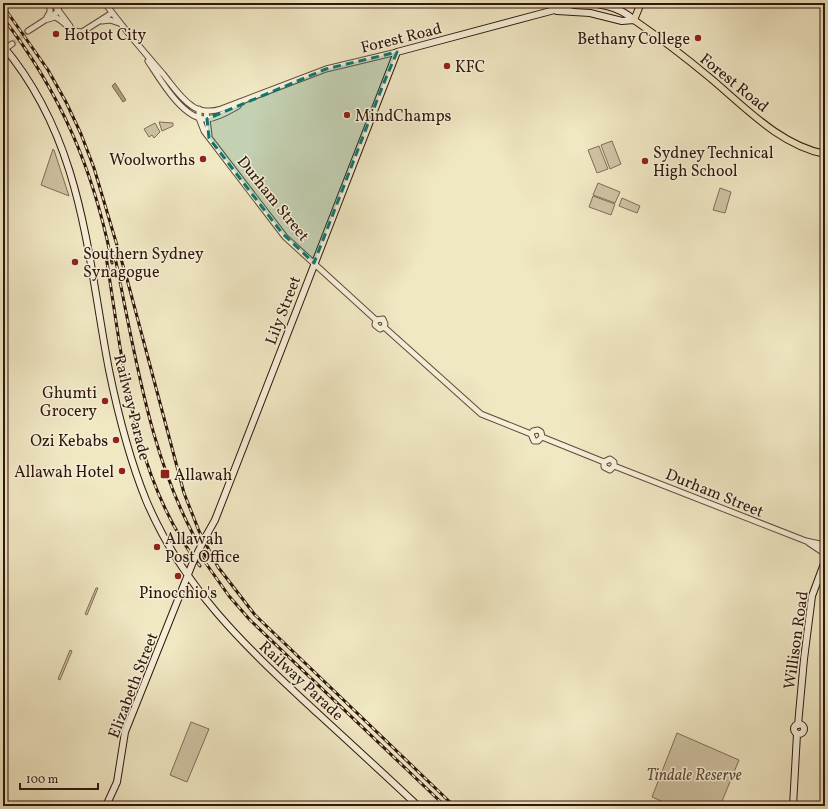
<svg xmlns="http://www.w3.org/2000/svg" width="828" height="809" font-family="Vollkorn,serif">
<rect width="100%" height="100%" fill="#f0e7c3"/>
<filter id="stains"><feTurbulence type="fractalNoise" baseFrequency=".005" numOctaves="4"/><feColorMatrix values="0 0 0 0 .2 0 0 0 0 .09 0 0 0 0 .02 0 0 0 .5 -.17"/></filter>
<radialGradient id="worn" r=".72"><stop offset=".6" stop-color="#630" stop-opacity="0"/><stop offset="1" stop-color="#630" stop-opacity=".3"/></radialGradient>
<path fill="#cfc3a4" stroke="#806c57" d="M159 122 173 123V126L162 131Z
M155 123 160 132 154 138 152 135 149 137 144 129Z
M612 141 621 164 610 169 601 145Z
M599 146 608 169 597 173 588 150Z
M53 149 54 150 69 196 41 185Z
M598 183 620 192 615 203 593 195Z
M720 188 731 192 725 213 713 210Z
M593 196 615 204 611 215 589 207Z
M622 198 640 206 637 213 619 206Z
M96 588H98L87 615 85 614Z
M70 650 72 651 60 680 58 679Z
M191 722 209 729 187 782 170 775Z
M677 733 739 760 720 806H673L652 797Z"/>
<path fill="#afa084" stroke="#7c6953" d="M115 83 126 100 123 102 112 86Z"/>
<g fill="none" stroke-linecap="round" stroke-linejoin="round">
<path stroke="#cabd9e" stroke-width="5" stroke-dasharray="5 2.5" stroke-linecap="butt" d="M12 44 28 31"/>
<g stroke="#604a38" stroke-width="7">
<path id="tertiary" d="M53 3 70 26
M105 3C123 28 143 51 163 74 172 85 180 98 192 106 200 112 212 112 221 109L326 69 397 52
M47 17 50 12V3
M45 20 55 17C65 21 69 32 82 32L112 13
M102 21 110 20 119 23
M28 31 56 13 61 3
M5 49 12 44
M148 61C160 79 183 120 207 119 218 118 229 111 238 106
M199 109V118L204 131 285 237 376 320
M206 111 209 135
M376 320 375 325 380 329 384 327
M376 320 383 319 385 324 384 327
M384 327 481 414 531 434
M531 434 533 431 538 430 541 432 542 437
M531 434 534 441H538L542 437
M542 437 604 462
M604 462V467L610 470 614 466
M604 462 610 459 614 462V466
M614 466 806 541 825 545
M809 543 824 553"/>
</g>
<g stroke="#30160a" stroke-width="8">
<path id="secondary" d="M557 11 590 13 622 21 634 20
M3 46C83 141 87 255 109 370 118 414 129 458 146 500 183 588 244 645 312 708 348 741 383 773 418 806
M206 536 215 520 397 52 577 4C596 2 619 6 634 20
M825 546 823 550 825 555
M794 729a5 5 0 1 1 10 0a5 5 0 1 1-10 0Z
M798 725 804 659 812 596 825 561
M106 806 117 782 125 732 193 562
M793 806 797 734"/>
</g>
<g stroke="#30160a" stroke-width="8">
<path id="primary" d="M641 3 634 20C660 38 685 57 709 77 744 106 779 145 825 154"/>
</g>
<use href="#tertiary" stroke="#f5efd8" stroke-width="5"/>
<use href="#secondary" stroke="#f5efd8" stroke-width="6"/>
<use href="#primary" stroke="#f0e7c3" stroke-width="6"/>
<g stroke="#30160a" stroke-width="3">
<path id="rail" d="M3 6 48 70 66 102 81 134 94 168 127 279 184 493 199 531 218 567 255 615 454 806
M3 18C61 93 94 171 112 263
M106 256C123 361 132 478 200 566
M115 257C136 358 151 468 206 557
M200 555 229 596 250 620 445 806"/>
</g>
<use href="#rail" stroke="#f5efd8" stroke-width="1.5" stroke-dasharray="4.5" stroke-linecap="butt"/>
<g stroke="#30160a" stroke-width="8" stroke-linecap="butt">
<path id="secondary-bridge" d="M193 562 206 536"/>
</g>
<use href="#secondary-bridge" stroke="#f5efd8" stroke-width="6"/>
</g>
<path fill="#0f766e" fill-opacity="0.2" stroke="#0f766e" stroke-width="3" stroke-dasharray="8 5" stroke-linejoin="round" d="M397 52 383 85 314 263 282 233 209 138 207 119 326 69Z"/>
<g fill="#8f2418" stroke="#f5efd8" stroke-width="1.5">
<circle cx="56" cy="34" r="4"/>
<circle cx="698" cy="38" r="4"/>
<circle cx="447" cy="66" r="4"/>
<circle cx="347" cy="115" r="4"/>
<circle cx="203" cy="159" r="4"/>
<circle cx="645" cy="161" r="4"/>
<circle cx="75" cy="262" r="4"/>
<circle cx="105" cy="401" r="4"/>
<circle cx="116" cy="440" r="4"/>
<circle cx="122" cy="471" r="4"/>
<rect x="160" y="469" width="10" height="10" rx="2"/>
<circle cx="157" cy="547" r="4"/>
<circle cx="178" cy="576" r="4"/>
</g>
<g text-anchor="middle" stroke-width="3" stroke-linejoin="round" paint-order="stroke">
<g font-size="16" fill="#30160a" stroke="#f5efd8" text-anchor="start">
<text x="64" y="40">Hotpot City</text>
<text x="690" y="44" text-anchor="end">Bethany College</text>
<text x="455" y="72">KFC</text>
<text x="355" y="121">MindChamps</text>
<text x="653" y="158">Sydney Technical<tspan x="653" dy="18">High School</tspan></text>
<text x="195" y="165" text-anchor="end">Woolworths</text>
<text x="83" y="259">Southern Sydney<tspan x="83" dy="18">Synagogue</tspan></text>
<text x="97" y="398" text-anchor="end">Ghumti<tspan x="97" dy="18">Grocery</tspan></text>
<text x="108" y="446" text-anchor="end">Ozi Kebabs</text>
<text x="114" y="477" text-anchor="end">Allawah Hotel</text>
<text x="174" y="480">Allawah</text>
<text x="165" y="544">Allawah<tspan x="165" dy="18">Post Office</tspan></text>
<text x="178" y="598" text-anchor="middle">Pinocchio's</text>
</g>
<g font-size="16" fill="#30160a" stroke="#f5efd8">
<text transform="translate(401 37) rotate(-14)" y="6">Forest Road</text>
<text transform="translate(735 82) rotate(39)" y="6">Forest Road</text>
<text transform="translate(274 198) rotate(51)" y="6">Durham Street</text>
<text transform="translate(282 310) rotate(-69)" y="6">Lily Street</text>
<text transform="translate(133 407) rotate(76)" y="6">Railway Parade</text>
<text transform="translate(715 492) rotate(22)" y="6">Durham Street</text>
<text transform="translate(795 640) rotate(-82)" y="6">Willison Road</text>
<text transform="translate(302 680) rotate(43)" y="6">Railway Parade</text>
<text transform="translate(132 685) rotate(-69)" y="6">Elizabeth Street</text>
</g>
<g font-size="16" font-style="italic" fill="#604a38" stroke="#f5efd8">
<text x="694" y="780">Tindale Reserve</text>
</g>
</g>
<rect width="828" height="809" fill="none" stroke="#f0e7c3" stroke-width="16"/>
<rect x="4" y="4" width="820" height="801" fill="none" stroke="#30160a" stroke-width="2"/>
<rect x="8" y="8" width="812" height="793" fill="none" stroke="#30160a"/>
<path d="M20 783v6h78v-6" fill="none" stroke="#30160a" stroke-width="2"/>
<text x="26" y="783" font-size="12" fill="#30160a" stroke="#f5efd8" stroke-width="3" paint-order="stroke">100 m</text>
<rect width="100%" height="100%" filter="url(#stains)"/>
<rect width="100%" height="100%" fill="url(#worn)"/>
</svg>
